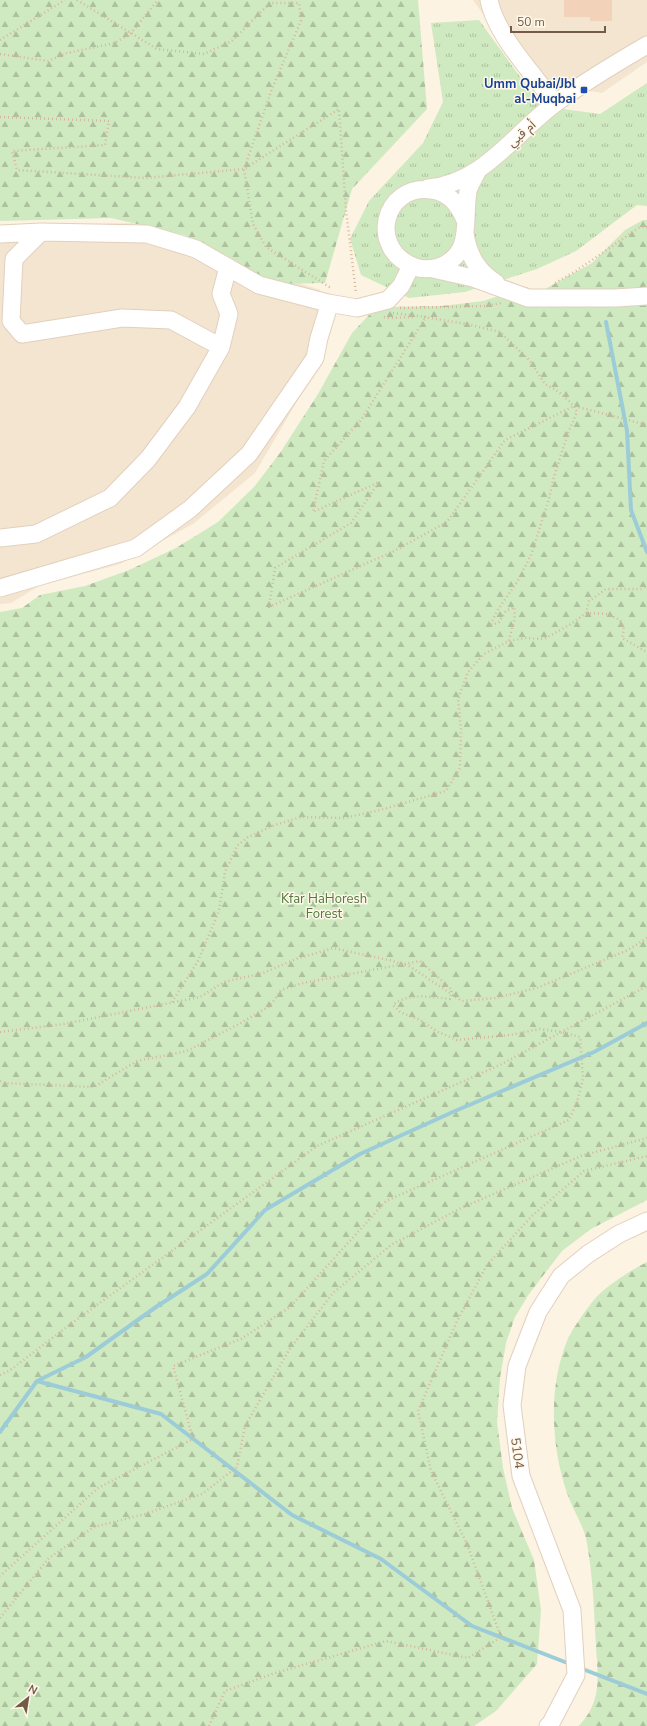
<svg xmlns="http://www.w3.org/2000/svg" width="647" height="1726" font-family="'Nunito Sans','Noto Sans Arabic',sans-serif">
<defs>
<pattern id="grass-tufts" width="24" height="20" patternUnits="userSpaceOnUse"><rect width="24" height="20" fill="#cfeac0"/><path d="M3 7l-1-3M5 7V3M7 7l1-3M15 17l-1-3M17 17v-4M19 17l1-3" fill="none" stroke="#adc19e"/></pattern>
<pattern id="forest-firs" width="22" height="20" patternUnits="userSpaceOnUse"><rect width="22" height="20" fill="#cfeac0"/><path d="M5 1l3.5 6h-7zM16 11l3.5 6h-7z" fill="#adc19e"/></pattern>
</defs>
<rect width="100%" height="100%" fill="#fcf3e2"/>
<path fill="#f4e5d0" d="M473 0H647V62L602 93 531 81Z
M132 223 234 262 320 290 323 357 255 473 193 524 120 564 39 586 11 603 0 604V226Z"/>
<path fill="url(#grass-tufts)" d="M479 20 541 106 600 114 647 83V206L637 205 576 251 537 269 465 292 409 298 361 275 350 239 369 201 423 143 443 102 431 23Z"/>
<path fill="url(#forest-firs)" d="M0 0H418L427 109 352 189 325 283 273 284 233 259 184 235 111 218 0 221Z
M643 220H647V1200L591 1229 562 1251 529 1294 515 1317 506 1343 500 1378 497 1422 503 1468 512 1508 534 1560 541 1610 537 1664 496 1711 474 1726H0V612L22 608 40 595 85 586 129 570 176 548 218 522 254 487 280 453 318 394 352 333 369 315 391 307 442 306 483 301 528 287 529 298 592 263 625 230Z
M647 1262V1726H579C602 1701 598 1678 596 1647 594 1610 593 1574 586 1538 582 1523 572 1508 567 1493 551 1446 548 1388 567 1341 571 1331 578 1322 584 1313 590 1305 596 1296 604 1290 617 1279 632 1270 647 1262Z"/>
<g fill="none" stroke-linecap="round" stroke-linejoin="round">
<path stroke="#9cccd8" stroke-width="4" d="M606 322 627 431 631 510 647 552
M37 1381 161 1414 292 1515 381 1559 472 1626 570 1664
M0 1432 37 1381 86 1357 156 1307 207 1274 265 1210 360 1154 455 1111 594 1052 647 1023
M580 1668 647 1694"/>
</g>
<path fill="#f2d2b9" d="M564 0H612V21H590V17H564Z"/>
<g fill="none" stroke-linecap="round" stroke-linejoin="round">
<g stroke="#e1d0bd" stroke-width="19">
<path id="minor" d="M489 0C496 35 533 74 555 103
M428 188C483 184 515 132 557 102 586 81 616 63 647 45
M465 220C458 204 449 192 431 190 382 184 368 250 415 267 423 270 431 269 439 267 474 254 463 220 468 191 470 184 474 178 477 172
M0 234 41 232
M465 234C469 256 477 271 496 283
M228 267 221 294 229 314 221 347 171 320 122 318 22 334 11 321 14 259 41 232 147 234 196 249 259 285 328 303
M433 269 473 278 528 298H616L647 296
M0 538 36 534 110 498 148 459 187 407 221 347
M0 588 136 548 190 509 249 454 315 358 319 338 327 312 328 303 357 308 388 300 401 286 411 266
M548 1726 551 1723 576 1675 572 1610 521 1476 512 1405 517 1366 538 1312 561 1276 588 1254 619 1234 647 1221"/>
</g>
<path stroke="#d7b69c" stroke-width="2.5" stroke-dasharray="1 3" stroke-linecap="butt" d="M77 0 157 49 204 54 232 41 270 3H299L301 21 273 86 244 169 253 224 266 247 331 288
M0 40 65 0
M0 54 48 61 67 53 115 43 131 33 158 0
M0 117 109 121 105 145 12 151 17 170 145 178 244 169 339 109 346 210 356 293
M555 283 576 271 640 227H647
M400 308 486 306 501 303
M393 313 426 317 361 420 324 461 313 512 379 482 351 523 275 568 269 607 394 551 447 522 505 440 574 406 647 425
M384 317 389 318 415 317
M424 317 467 324 500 332 530 361 545 384 559 392 574 406 577 412 568 433 553 480 549 499 531 555 519 579 497 611 490 626 499 622 506 611 514 607C517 619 511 629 509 641
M586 613 607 614 620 620 624 629 622 638 647 652
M172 1002 198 961 219 911 225 872 237 846 248 837 275 825 301 817 344 818 380 810 446 791 460 768 461 729 458 699 468 672 484 654 509 641 526 638 544 639 571 624 586 613 589 601 606 589H641L647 586
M0 1032 64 1024 200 997 224 982 263 973 296 959 333 948 393 961 409 966 462 1001 495 998 537 988 628 950 647 938
M0 1081 4 1083 94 1087 137 1061 187 1051 237 1025 270 1006 281 990 303 983 420 961 452 990 450 999C431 997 409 992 393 1005L400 1012 420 1020 438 1032 457 1040 510 1035 540 1029 561 1032 580 1037 583 1079 577 1102 569 1120 386 1201 290 1307 241 1339 173 1366 193 1439 98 1488 0 1576
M0 1375 9 1371 72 1323 317 1146 500 1065 647 986
M0 1618 49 1558 94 1527 145 1514 202 1494 237 1467 245 1426 289 1350 333 1293 391 1245 459 1209 581 1156 647 1138
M209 1726 225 1691 275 1673 386 1641 468 1658 501 1637 467 1544 431 1471 418 1411 457 1321 487 1265 532 1216 584 1171 647 1156"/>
<use href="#minor" stroke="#fff" stroke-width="17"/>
</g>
<rect fill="#1a4fb4" stroke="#fff7e8" stroke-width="1.5" x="580" y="86" width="8" height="8" rx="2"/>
<g text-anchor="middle" stroke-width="3" stroke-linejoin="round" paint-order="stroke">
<g font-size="13" font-weight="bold" fill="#164399" stroke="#fff7e8" text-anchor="end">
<text x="576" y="88">Umm Qubai/Jbl<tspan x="576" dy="15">al-Muqbai</tspan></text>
</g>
<g font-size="13" fill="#745a48" stroke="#fff7e8">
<text transform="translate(521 133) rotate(-41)" y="5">أم قبي</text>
<text transform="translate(518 1453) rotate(82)" y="5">5104</text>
</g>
<g font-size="13" fill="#4f7a40" stroke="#fff7e8">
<text x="324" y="903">Kfar HaHoresh<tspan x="324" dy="15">Forest</tspan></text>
</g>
</g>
<g transform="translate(28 1698) rotate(30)" stroke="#fff7e8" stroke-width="3" paint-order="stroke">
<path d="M0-3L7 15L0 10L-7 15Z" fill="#745a48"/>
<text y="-6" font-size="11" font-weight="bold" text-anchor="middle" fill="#745a48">N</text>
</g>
<path d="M511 26v6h94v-6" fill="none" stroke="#745a48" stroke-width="2"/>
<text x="517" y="26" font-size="12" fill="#745a48" stroke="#fff7e8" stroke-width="3" paint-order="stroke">50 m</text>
</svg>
